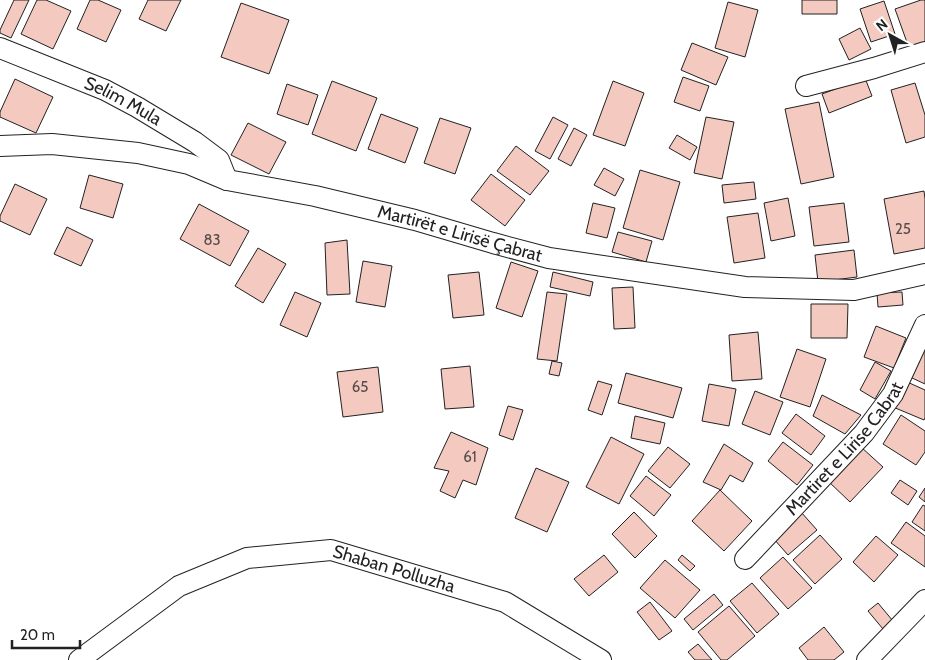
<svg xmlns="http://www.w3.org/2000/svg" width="925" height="660" font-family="Cabin,sans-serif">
<rect width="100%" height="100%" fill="#fff"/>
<path fill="#f3c9c0" stroke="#222" d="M14 0H29L11 38 0 33V30Z
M37 0H46L71 11 53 49 21 34Z
M90 0H98L121 10 106 42 77 29Z
M148 0H181L166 31 139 19Z
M802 0H837V14H802Z
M921 0H925V42L909 48 895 9Z
M884 1 895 34 871 42 860 9Z
M728 2 758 10 745 57 715 48Z
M241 3 289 20 269 74 221 57Z
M860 28 871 49 849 60 839 39Z
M692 43 728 57 716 85 681 70Z
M683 77 709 86 700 111 674 102Z
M865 78 872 96 829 113 822 94Z
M15 79 53 97 36 133 0 117V112Z
M332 81 377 98 356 151 312 134Z
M613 81 644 93 625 146 593 135Z
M915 83 925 115V137L906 143 891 90Z
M287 84 318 95 308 125 277 114Z
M819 102 834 177 801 184 785 109Z
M381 114 418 128 405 163 368 149Z
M553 117 568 125 550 159 535 151Z
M706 117 734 122 722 179 694 173Z
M440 118 471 128 455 174 424 163Z
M248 123 286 142 269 174 231 155Z
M574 128 587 135 571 166 558 159Z
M677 135 697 147 690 160 669 148Z
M516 146 549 171 530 195 497 171Z
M604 168 624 179 615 196 594 185Z
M640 170 680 182 663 240 623 228Z
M491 174 525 200 505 226 471 200Z
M89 175 123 184 113 218 80 208Z
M754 182 756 199 724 203 722 185Z
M15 184 47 199 30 235 0 221V216Z
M924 191 925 199V248L894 254 884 199Z
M788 198 795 236 771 241 764 203Z
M593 203 615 208 607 238 586 233Z
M844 203 849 242 814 246 809 207Z
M199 204 249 231 230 266 180 239Z
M758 213 765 258 734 263 727 217Z
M67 227 93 240 81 266 54 254Z
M618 232 652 241 646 262 612 252Z
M347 240 350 294 327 295 325 243Z
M258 248 286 264 263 303 235 286Z
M854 250 857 277 818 282 815 255Z
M363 261 392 266 385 307 356 302Z
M511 262 538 271 522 317 496 308Z
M479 272 484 315 453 318 448 275Z
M553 272 593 282 590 296 550 287Z
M633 287 635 328 614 329 612 288Z
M295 292 321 303 307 337 280 325Z
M547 292 567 294 557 361 537 359Z
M902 292 903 305 878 307 877 293Z
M811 304H848L847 338H811Z
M876 326 906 338 894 368 864 357Z
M758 332 762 379 732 381 729 335Z
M925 348V384L910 377Z
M797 349 826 359 810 407 780 397Z
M552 361 562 363 559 376 549 374Z
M875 362 891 371 875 399 860 390Z
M470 366 474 407 445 409 441 369Z
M378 367 383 412 343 417 337 372Z
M626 373 682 388 673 418 618 403Z
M598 381 612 385 602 415 588 410Z
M905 381 925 390V418L924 420 893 407Z
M709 384 736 389 729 426 702 421Z
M755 391 783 402 770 435 742 424Z
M822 395 861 415 845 434 813 416Z
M508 406 523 410 513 440 499 435Z
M796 414 825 436 811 455 782 433Z
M901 415 925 431V452L916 465 883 444Z
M635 416 665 423 660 444 631 438Z
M451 432 488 448 476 485 463 480 455 498 440 491 449 471 434 468Z
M611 437 644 454 619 504 586 487Z
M783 442 813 465 797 485 768 461Z
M724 444 753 463 743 482 730 475 721 490 703 482Z
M668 447 690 464 670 488 648 471Z
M861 447 883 467 850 502 828 481Z
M536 468 569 482 547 532 515 518Z
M646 476 671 495 654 516 630 496Z
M900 480 917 491 908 505 891 493Z
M925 488V502L919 497Z
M720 490 752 521 724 551 692 521Z
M923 505 925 506V531L912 522Z
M634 512 657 536 635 558 612 534Z
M801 512 817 530 788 555 773 538Z
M906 522 925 536V567L891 543Z
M820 535 842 559 815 584 793 560Z
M876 536 898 555 874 582 853 562Z
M604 555 618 572 589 596 574 579Z
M682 555 695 566 690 571 678 560Z
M783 557 812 588 788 609 760 578Z
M665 560 700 590 675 618 640 588Z
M752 583 779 614 757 633 730 601Z
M714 594 723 605 693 630 684 619Z
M650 602 672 631 659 640 637 612Z
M878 603 893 621 883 629 868 611Z
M729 606 755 636 727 660H721L698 632Z
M824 627 844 652 834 660H808L799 648Z
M698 644 712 660H695L688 652Z"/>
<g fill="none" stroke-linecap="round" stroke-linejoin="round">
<g stroke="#222" stroke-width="22">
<g id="street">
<path id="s1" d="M0 48 105 90 137 107 195 142 219 160 227 180"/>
<path d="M806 86 874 68 925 52"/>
<path id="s2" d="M0 146 52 144 138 153 189 164 227 180 315 196 415 220 493 243 549 258 745 287 854 290 925 274"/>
<path id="s3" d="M745 559 864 433 893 394 925 325"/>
<path id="s4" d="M79 660 179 586 247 558 331 550 505 602 601 660"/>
<path d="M867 660 925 600"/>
</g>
</g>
<use href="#street" stroke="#fff" stroke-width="20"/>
</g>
<g text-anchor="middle" stroke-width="4" stroke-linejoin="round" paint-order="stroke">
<g font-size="15" fill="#564c4a">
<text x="903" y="234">25</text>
<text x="212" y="245">83</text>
<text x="360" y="392">65</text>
<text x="470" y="462">61</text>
</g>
<g font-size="18" fill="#222" stroke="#fff">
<text dy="6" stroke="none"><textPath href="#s1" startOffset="134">Selim Mula</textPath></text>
<text dy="6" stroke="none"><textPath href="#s2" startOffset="471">Martirët e Lirisë Çabrat</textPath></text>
<text dy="6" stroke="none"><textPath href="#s3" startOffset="149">Martiret e Lirise Cabrat</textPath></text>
<text dy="6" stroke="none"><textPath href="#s4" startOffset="348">Shaban Polluzha</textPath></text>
</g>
</g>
<g transform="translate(890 35) rotate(321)" stroke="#ffffff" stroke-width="4" paint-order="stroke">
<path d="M0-4L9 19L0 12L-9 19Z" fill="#222222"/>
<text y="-8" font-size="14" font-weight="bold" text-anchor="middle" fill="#222222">N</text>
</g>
<path d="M12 640v8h68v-8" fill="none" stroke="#222222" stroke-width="2.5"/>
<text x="20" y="640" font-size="15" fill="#222222" stroke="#ffffff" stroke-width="4" paint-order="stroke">20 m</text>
</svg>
